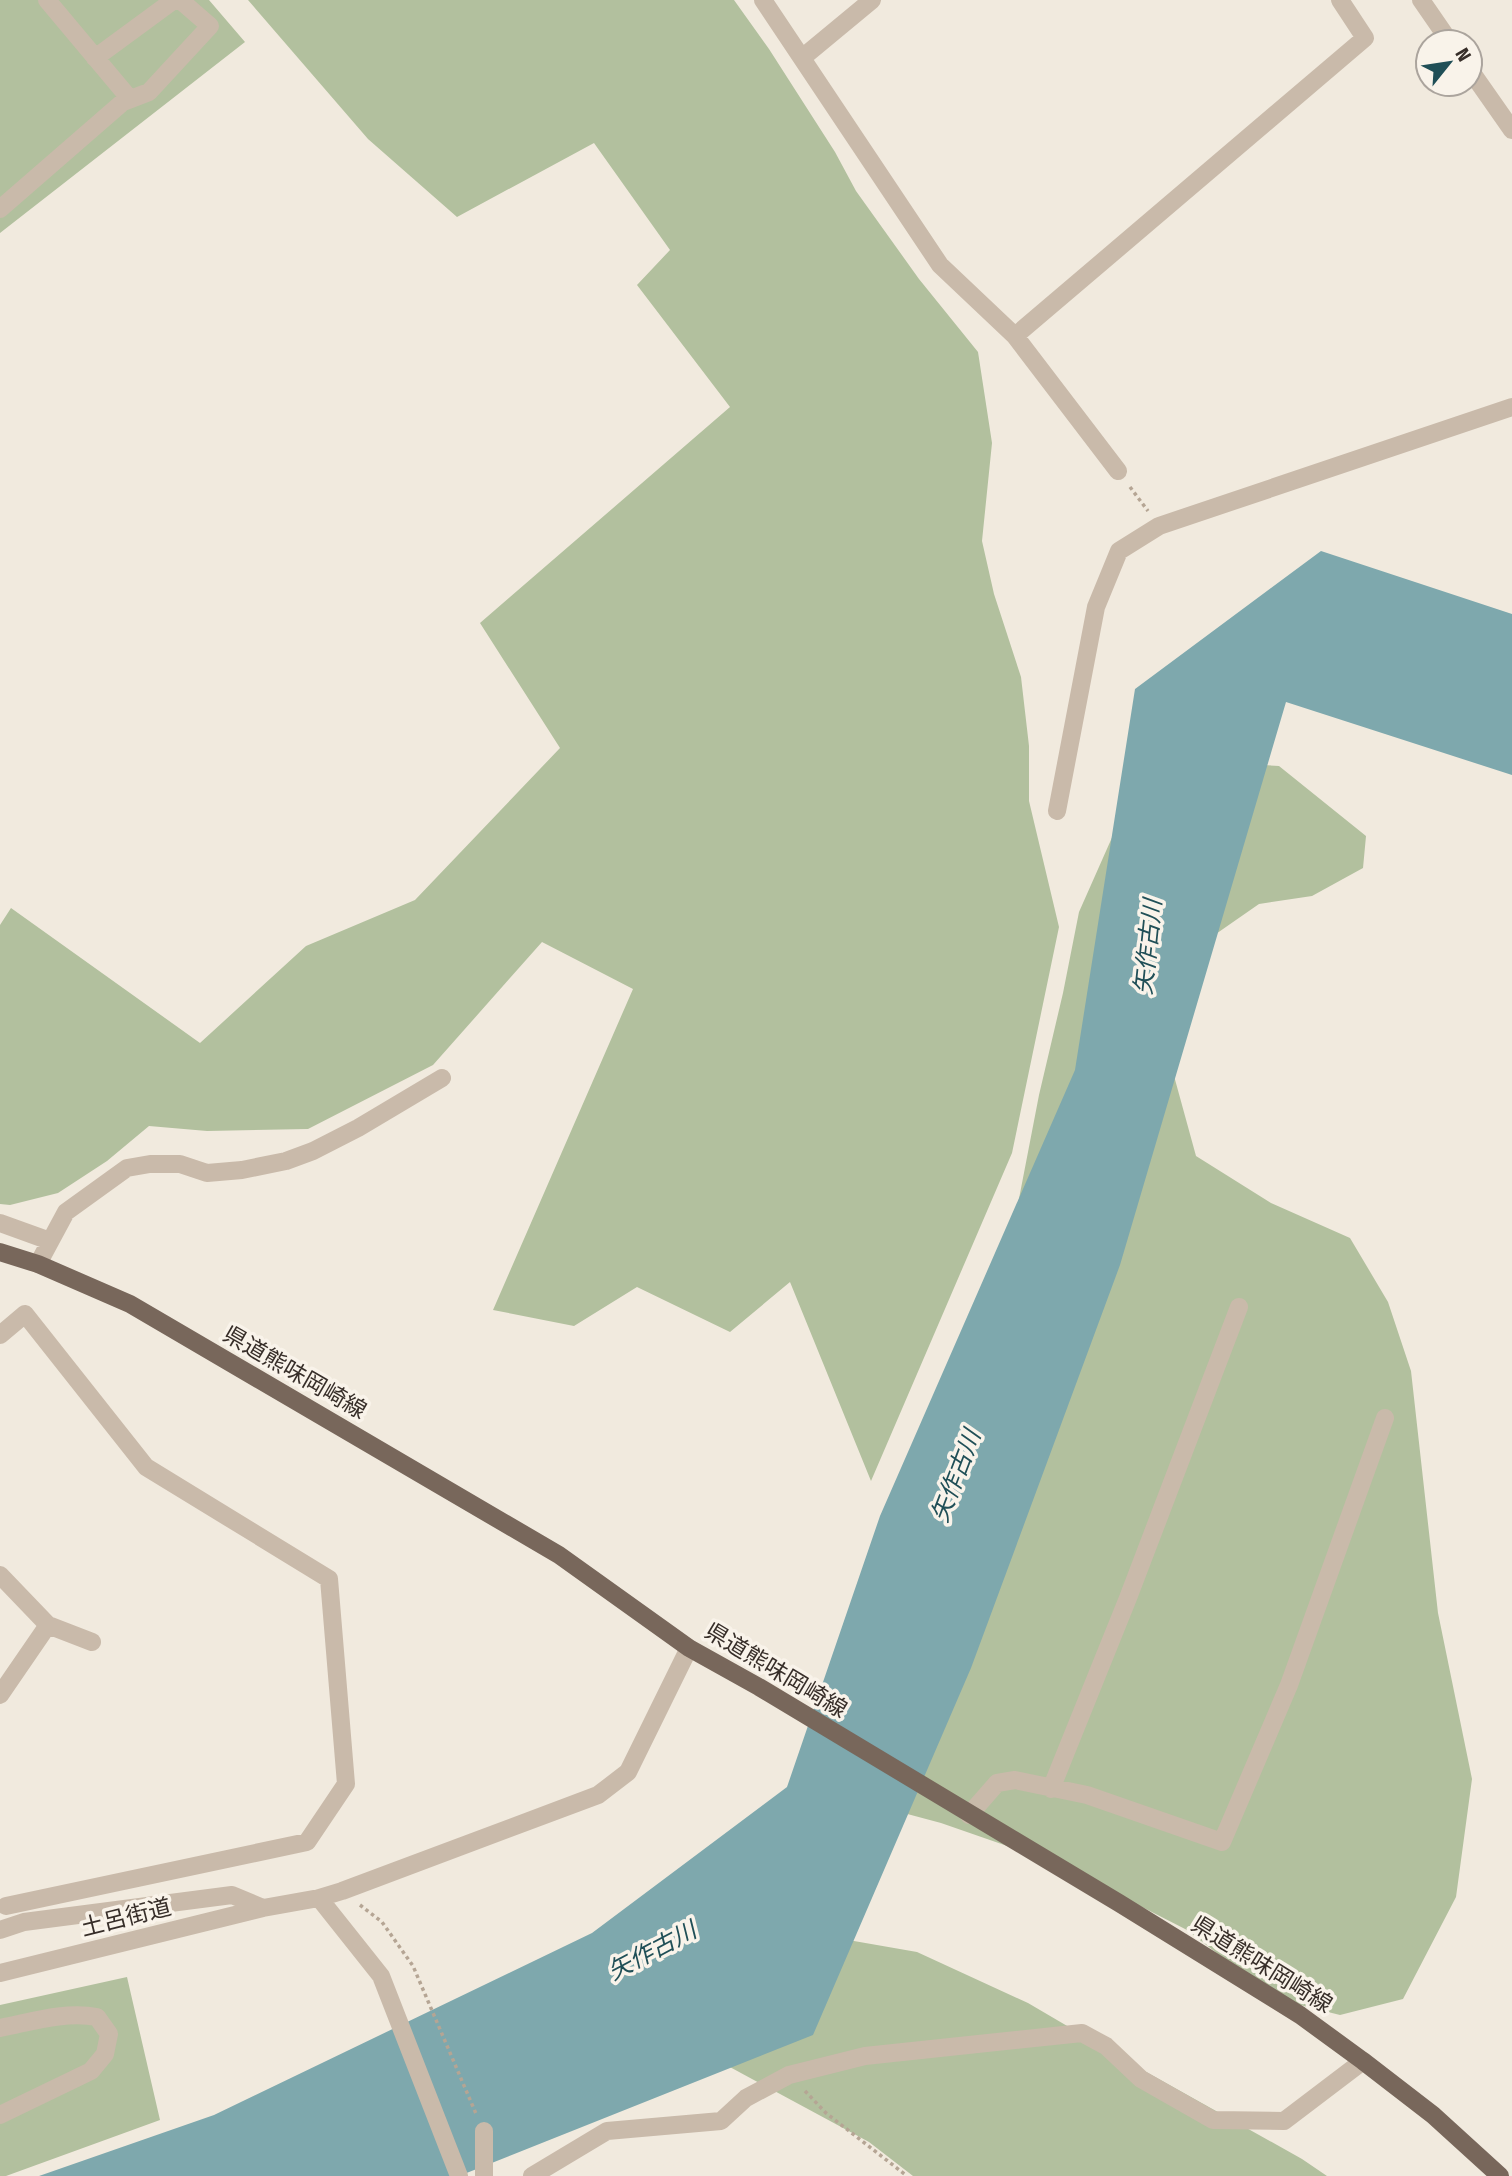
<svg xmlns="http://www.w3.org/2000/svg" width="1512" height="2176" font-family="'Fira Sans Condensed','Noto Sans JP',sans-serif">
<rect width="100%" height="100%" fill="#f1eade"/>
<path fill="#b2c09e" d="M0 0H209L245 42 0 233Z
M248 0H734L769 49 835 152 856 191 919 279 978 352 992 443 982 541 994 594 1021 677 1029 746V801L1059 927 1012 1153 871 1481 790 1282 730 1332 637 1287 574 1326 493 1310 633 989 542 942 433 1065 308 1129 207 1131 149 1126 107 1161 58 1193 10 1205 0 1204V925L11 908 200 1043 306 946 415 900 560 748 480 623 730 407 637 285 670 250 594 143 457 217 368 139Z
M1210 762 1279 766 1366 836 1363 868 1312 896 1259 904 1177 961 1168 1054 1196 1156 1271 1203 1350 1238 1388 1302 1411 1371 1438 1613 1472 1779 1456 1897 1403 1999 1340 2015 1276 1999 1187 1930 1056 1863 941 1823 870 1804 996 1318 1039 1095 1063 993 1079 912 1114 833Z
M831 1937 917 1952 1028 2003 1132 2064 1302 2159 1327 2176H913L869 2142 728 2066Z
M127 1977 160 2120 6 2176H0V2005Z"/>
<path fill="#7ea8ad" d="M1321 551 1512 614V775L1286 702 1120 1265 971 1668 813 2035 459 2176H39L214 2115 592 1933 787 1787 880 1516 1075 1070 1135 689Z"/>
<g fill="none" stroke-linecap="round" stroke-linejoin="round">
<path stroke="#b5a594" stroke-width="3.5" stroke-dasharray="3.5 3.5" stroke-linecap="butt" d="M1130 487 1148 511
M360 1905 382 1922 413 1966 477 2116
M805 2091 826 2113 907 2176"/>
<path stroke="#c9baaa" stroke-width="18" d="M47 0 130 99
M763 0 940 265 1015 336 1118 471
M1421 0 1450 42
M95 58 174 0
M802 58 872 0
M1470 70 1512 130
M0 209 123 102 149 92 210 26 180 0
M1015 336 1365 38 1340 0
M1057 811 1096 607 1119 551 1159 526 1512 407
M0 1223 50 1241
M38 1264 66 1212 127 1168 150 1164H180L207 1173 242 1170 286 1161 313 1151 358 1128 442 1078
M0 1335 25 1314 146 1467 329 1579 346 1784 307 1842 6 1906
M0 1575 48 1625 92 1642
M0 1695 48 1625
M1051 1789 1128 1598 1239 1307
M969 1815 997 1783 1015 1780 1087 1795 1222 1842 1289 1685 1385 1418
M319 1898 381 1976 459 2176
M0 1930 24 1922 232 1895 263 1908
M0 1973 263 1908 319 1898 342 1891 598 1795 628 1772 689 1648
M0 2028C31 2022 65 2011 97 2017L109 2034 105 2054 91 2071 0 2115
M484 2176V2131
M532 2176 607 2131 721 2121 746 2098 789 2075 865 2056 1082 2033 1106 2046 1141 2079 1213 2120 1284 2121 1363 2061"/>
<path stroke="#78675b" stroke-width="18" d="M0 1252 38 1264 130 1304 559 1555 689 1648 759 1687 1119 1903 1300 2015 1363 2061 1433 2115 1500 2176"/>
</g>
<g text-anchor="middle" stroke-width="7" stroke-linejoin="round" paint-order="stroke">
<g font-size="23" fill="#372e29" stroke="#f9f3ea">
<text transform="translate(295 1372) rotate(30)" y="8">県道熊味岡崎線</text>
<text transform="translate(776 1670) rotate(31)" y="8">県道熊味岡崎線</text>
<text transform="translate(126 1917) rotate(-14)" y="8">土呂街道</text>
<text transform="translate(1262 1964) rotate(32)" y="8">県道熊味岡崎線</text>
</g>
<g font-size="24" font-style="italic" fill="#204f57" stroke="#f9f3ea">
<text transform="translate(1148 947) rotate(-84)" y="8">矢作古川</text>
<text transform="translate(956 1476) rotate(-69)" y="8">矢作古川</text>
<text transform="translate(652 1951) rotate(-28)" y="8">矢作古川</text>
</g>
</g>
<g transform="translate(1449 63) rotate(60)"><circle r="33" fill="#f9f3ea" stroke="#aba49d" stroke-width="2"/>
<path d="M0-5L12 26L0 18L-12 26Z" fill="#204f57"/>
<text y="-10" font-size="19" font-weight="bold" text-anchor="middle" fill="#372e29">N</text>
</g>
</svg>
